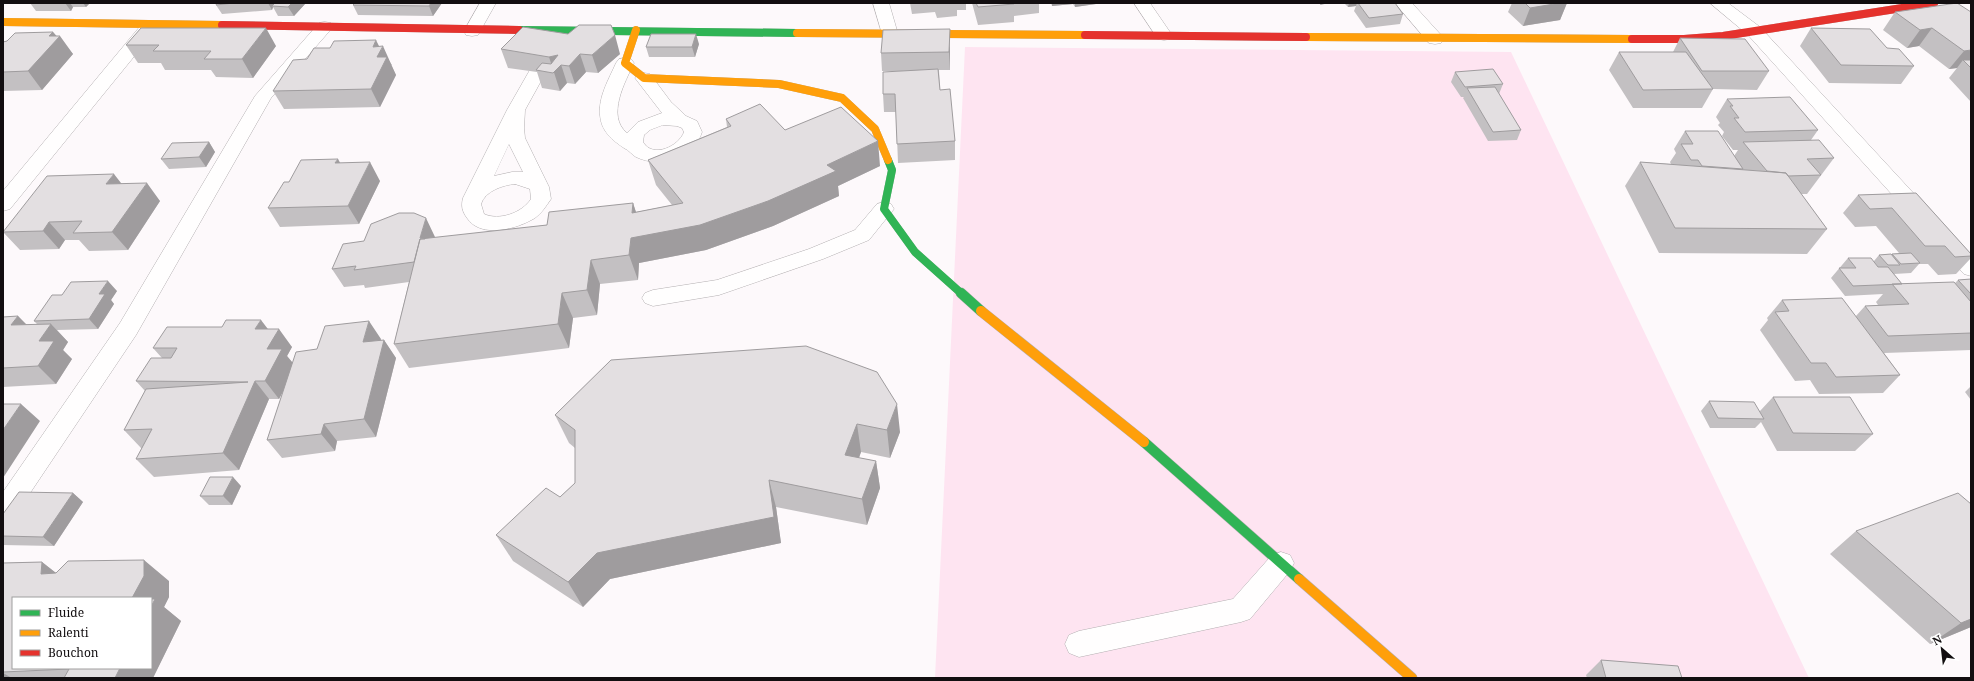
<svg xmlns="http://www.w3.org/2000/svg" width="1974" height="681" font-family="'Noto Serif',serif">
<rect width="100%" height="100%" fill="#fdf9fb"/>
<path fill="#fee4f1" d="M965 47 1511 52 1809 678H935Z"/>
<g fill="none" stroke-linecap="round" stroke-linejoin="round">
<g stroke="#b3afb1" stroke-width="1">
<path id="lane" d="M325 22 331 23 333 27 271 98 136 335 12 520 3 523V492L120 323 255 96 319 23Z
M148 23 154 24 156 28 154 32 10 209 3 211V191L142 24Z"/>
</g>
<g stroke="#b3afb1" stroke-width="1">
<path id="street" d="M480 3H496L478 35 472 36 466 35 464 31Z
M873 3H889L898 34 896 38 890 39 884 38 882 34Z
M1134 3H1150L1172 35 1170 39 1164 40 1158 39Z
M1395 3H1412L1441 35 1443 39 1441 43 1435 44 1429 43Z
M1710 3H1728L1760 27 1929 210 1932 215 1929 220 1922 222 1915 220 1748 35Z
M625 58 631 59 634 63C625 82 606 116 627 133L638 122 662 113 635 78 638 74 644 73 650 74 671 102 686 116 697 121 702 132C694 158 661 169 636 157 632 155 629 150 624 148 612 140 601 131 600 115 598 97 609 79 616 63L619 59ZM663 125 677 126 682 128 684 132C679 146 653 159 643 142L644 135 650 130Z
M537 67 543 68 546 72 525 110 524 128 525 138 549 187 551 199C546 206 542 213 535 218 517 229 481 239 467 218 462 211 461 206 463 198L507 110 531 68ZM509 144 523 172H512L494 176ZM515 184 530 189 531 199C522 213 499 221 484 214L481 204C485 191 503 185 515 184Z
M884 202 891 204 894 209 869 240 823 259 719 295 653 306 645 303 642 298 645 293 653 290 717 280 809 249 855 230 877 204Z
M1945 234 1952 236 1971 256V276L1964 274 1938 246 1935 241 1938 236Z
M1281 552 1290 555 1294 563 1290 571 1250 619 1241 622 1079 657 1069 653 1065 644 1069 635 1079 631 1233 599 1272 555Z"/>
</g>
<g stroke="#b3afb1" stroke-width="8">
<path id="fast-far1" d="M519 30 797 33
M888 160 892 170 884 209 915 252 962 294"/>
</g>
<g stroke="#b3afb1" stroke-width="11">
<path id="fast" d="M961 293 981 311
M1144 442 1299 579"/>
</g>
<g stroke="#b3afb1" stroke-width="8">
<path id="slow-far1" d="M3 22 222 25
M636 30 625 63 644 78 779 84 842 98 875 129 888 160
M797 33 1085 35
M1306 37 1632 39"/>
</g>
<g stroke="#b3afb1" stroke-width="11">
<path id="slow" d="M981 311 1144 442
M1299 579 1412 678"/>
</g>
<g stroke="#b3afb1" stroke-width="8">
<path id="jam" d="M222 25 519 30
M1085 35 1306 37
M1632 39H1684L1723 36 1934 3"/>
</g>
<use href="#lane" fill="#fffefe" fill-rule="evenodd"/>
<use href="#street" fill="#fffefe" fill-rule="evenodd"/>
<use href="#fast-far1" stroke="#30b455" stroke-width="8"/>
<use href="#fast" stroke="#30b455" stroke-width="10"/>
<use href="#slow-far1" stroke="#ff9f0a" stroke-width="8"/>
<use href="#slow" stroke="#ff9f0a" stroke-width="10"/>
<use href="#jam" stroke="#e5322d" stroke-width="8"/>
</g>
<path fill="#c3c0c2" d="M30 3H90L86 7H73L71 11H36Z
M217 3H304L305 4 294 16H278L273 7 272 10 222 14 216 5Z
M442 3 433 16 358 15 353 5Z
M702 3H723L702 4Z
M910 3H966V10H957V16L937 18 935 12 912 14Z
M972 3H1039V13L1014 16V22L978 25Z
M1051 3H1103L1075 7 1073 4 1052 6Z
M1344 3H1395L1403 14 1400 24 1366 28 1354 11 1356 6 1348 7Z
M1512 3H1567L1560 20 1523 26 1508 12Z
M1895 12H1971V102L1949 78 1957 68 1949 69 1919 46 1907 48 1883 30Z
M141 28 276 46 253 78 216 77 211 70H165L161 63H138L126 45Z
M1811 28 1887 48 1914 66 1901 84 1829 83 1800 46Z
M53 32 73 54 42 90 3 91V42L7 41Z
M1680 38 1769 71 1757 90 1713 89 1702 108H1633L1609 70 1619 52H1673Z
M699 44 695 57H649L646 47Z
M379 47 392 65H391L396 75 380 107 284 109 273 91 307 59Z
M950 47V70H939L940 90 955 141V160L898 163 896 112H884L883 94 908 71H882L881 53Z
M501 49 620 54 598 73 586 72 575 84 567 83 560 91 542 88 537 72 508 68Z
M1455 72 1503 84 1499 94 1521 130 1517 140 1488 141 1463 98 1464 97H1461L1451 82Z
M1727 99 1818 130 1811 140 1834 158 1807 194H1801L1827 229 1807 254 1659 253 1625 186 1640 162 1671 164 1670 162 1676 153 1674 149 1685 131 1734 156 1738 150H1733L1722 136 1724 132 1718 125 1720 123 1716 117Z
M726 119 785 130 880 166 838 186 839 196 773 226 706 250 639 263 638 280 600 284 597 315 573 318 569 348 409 368 394 344 409 282 365 288 364 285 344 287 332 269 435 237V238L547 225 633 203 636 212 672 205 656 185 648 160 727 127Z
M209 142 215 152 206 167 169 169 161 159Z
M340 163 380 181 359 224 280 227 268 208 289 182Z
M121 184 160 201 128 250 89 251 79 240H65L59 249 20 250 3 232V231Z
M1916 193 1971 254V258L1956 274 1938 275 1928 264H1919L1911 273 1894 274 1902 284 1955 283 1958 280 1971 279V350L1884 353 1900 375 1883 393 1819 394 1810 380 1795 381 1760 330 1768 320 1767 318 1782 300 1856 316 1865 306 1878 305 1876 302 1883 294 1845 296 1831 278 1848 258 1874 261 1879 255 1891 254H1892L1899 253 1876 226 1855 227 1843 213 1858 195Z
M117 291 111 300 114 304 98 329 57 330 68 342 63 350 72 359 56 384 3 387V317L18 316 26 325 37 324 34 321 62 295Z
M268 329 292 347 287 356 293 363 317 349 381 339 380 340H384L396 358 376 437 337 441 335 451 282 458 267 440 284 389 279 399H269L239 470 154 477 136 459 142 448H141L124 430 145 391 136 381 162 358 153 348Z
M611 360 900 432 890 458 861 452 859 458 876 461 880 488 867 525 776 507 781 543 610 579 583 607 513 561 496 535 560 497 575 483V448L569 443 555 415Z
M1971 386V400L1965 392Z
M1773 397 1873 434 1855 451H1777L1761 422 1755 428H1710L1701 411 1709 401 1760 411Z
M241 486 232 505H209L200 496Z
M73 493 83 502 54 546 3 545V514Z
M1971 504V627L1930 644 1830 554 1856 531Z
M42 562 56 573 169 581V597L164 607 181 621 153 678H3V563Z
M1601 660 1682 678H1587L1586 675Z"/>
<path fill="#9f9c9e" d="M65 3H70L73 7 71 11Z
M83 3H90L86 7Z
M268 3H275L272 6 273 7 272 10Z
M292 3H304L305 4 294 16 288 7Z
M431 3H442L433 16 429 6Z
M1052 3H1073V4L1052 6Z
M1075 3H1103L1075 7Z
M1321 3H1329L1320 5Z
M1349 3H1357L1356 6 1348 7Z
M1546 3H1567L1560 20 1523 26 1530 8Z
M266 28 276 46 253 78 242 59Z
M1932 28 1919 46 1907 48 1920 30Z
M950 29V70L949 52Z
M53 32 58 38 60 36 73 54 42 90 28 71 49 36Z
M696 34 699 44 695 57 692 47Z
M615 35 620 54 598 73 592 55Z
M376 40 381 50 383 46 396 75 380 107 371 89 373 47Z
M1971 50V66L1963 60 1957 68 1949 69 1964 51Z
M580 54 586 72 575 84 569 66Z
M558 55 567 83 560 91 549 57Z
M878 141 880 166 838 186 839 196 773 226 706 250 639 263 638 280 629 255 633 203 641 228 827 165Z
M209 142 215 152 206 167 199 157Z
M338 159 348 177 335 163Z
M370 162 380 181 359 224 348 206Z
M114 174 128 192 106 184Z
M147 183 160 201 128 250 112 232Z
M426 218 435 237 432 249 420 238Z
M49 222 65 240 59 249 43 231Z
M591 260 600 284 597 315 587 290Z
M108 281 117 291 111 300 114 304 98 329 89 319 99 294Z
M562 293 573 318 569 348 558 324Z
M18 316 36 334 11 325Z
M261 320 274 337 279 329 292 347 287 356 296 367 279 399 265 381 255 329Z
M369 321 381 339 375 361 363 342Z
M51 324 68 342 63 350 72 359 56 384 38 366 39 341Z
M384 340 396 358 376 437 364 419Z
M255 381 269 399 239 470 223 453Z
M21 404 40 421 3 478V430Z
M897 404 900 432 890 458 887 430Z
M324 424 337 441 335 451 321 434Z
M857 424 861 452 850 482 845 455Z
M876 461 880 488 867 525 862 499Z
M233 477 241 486 232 505 223 496Z
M769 480 776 507 781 543 610 579 583 607 568 582 597 553Z
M73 493 83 502 54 546 43 537Z
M144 560 169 581V597L164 607 181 621 153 678H115L120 668H151V598H132Z
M42 562 70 584 41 574Z
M1971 619V627L1930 644 1961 623Z
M3 673 12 678H3Z"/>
<path fill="#e3dfe1" stroke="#9f9c9e" d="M217 3H234L216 5Z
M275 3H292L288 7 272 6Z
M355 3H431L429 6 353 5Z
M976 3H1014V4L978 7Z
M1358 3H1395L1403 14 1369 18Z
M1525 3H1560L1530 8Z
M1957 3 1971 12V50L1964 51 1932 28 1920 30 1895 12Z
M579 25H611L615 35 592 55 580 54 569 66 561 65 553 73 536 70 542 63 551 64 558 55 549 57 501 49 523 27 568 34Z
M141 28H266L242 59H204L211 51H153L159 45H126Z
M1811 28 1870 29 1887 48 1899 49 1914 66 1841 65Z
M950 29 949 52 881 53 883 30Z
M53 32 49 36H60L28 71 3 72V42L7 41 15 33Z
M651 34H696L692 47H646Z
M1680 38 1745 39 1769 71H1702Z
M376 40 373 47 383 46 377 57H387L371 89 273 91 293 60 307 59 314 48H330L334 41Z
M1619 52H1686L1713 89 1643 90Z
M1963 60H1971V68Z
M938 69 940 90 950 89 955 141 897 144 895 94H883V72Z
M1493 69 1503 84 1465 87 1455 72Z
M1495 87 1521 130 1493 132 1467 88Z
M1790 97 1818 130 1745 132 1734 118H1739L1730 106H1733L1727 99Z
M760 104 785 130 841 107 878 141 827 165 836 171 768 201 700 225 631 238 629 255 591 260 587 290 562 293 558 324 394 344 420 239 547 225 549 212 633 203 632 213 683 203 648 160 731 126 726 119Z
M1685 131H1718L1743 169 1702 166 1698 160H1691L1681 144H1693Z
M1819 140 1834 158 1807 159 1821 175 1788 176 1786 173 1767 171 1743 142Z
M209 142 199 157 161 159 172 143Z
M338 159 335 163 370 162 348 206 268 208 284 182H289L301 160Z
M1640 162 1786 173 1827 229 1675 228Z
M114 174 106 184 147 183 112 232 73 233 82 221 49 222 43 231 3 232 47 176Z
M1916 193 1971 254V256L1955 257 1945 246H1925L1892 208 1870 209 1858 195Z
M399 213H414L426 218 420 238H425V239H420L414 262 354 270 356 266 332 269 343 244 364 241 371 224Z
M1911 253 1920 263 1901 264 1892 254Z
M1891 254 1900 265H1888L1879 255Z
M1848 258H1871L1878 267H1888L1902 284 1853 286 1839 268H1856Z
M1971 279V294L1958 280Z
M108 281 99 294H105L89 319 34 321 52 295H62L71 282Z
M1954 282 1971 302V333L1888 336 1865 306 1909 304 1892 284Z
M1842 298 1900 375 1836 377 1826 363H1811L1775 312 1789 311 1782 300Z
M18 316 11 325 51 324 39 341H54L38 366 3 368V317Z
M226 320H261L255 329H279L267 349H282L265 381H255L223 453 136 459 152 429 124 430 146 389 248 382 136 381 151 358H171L177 348H153L167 327H222Z
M369 321 363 342 384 340 364 419 324 424 321 434 267 440 296 352 317 349 325 326Z
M806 346 877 372 897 404 887 430 857 424 845 455 876 461 862 499 769 480 774 517 597 553 568 582 496 535 546 488 560 497 575 483V430L555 415 611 360Z
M1773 397H1850L1873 434 1793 433Z
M1709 401 1754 402 1764 419 1718 418Z
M3 404H21L3 430Z
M210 477H233L223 496H200Z
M19 492 73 493 43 537 3 536V514Z
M1958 493 1971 504V619L1961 623 1856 531Z
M144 560V576L132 598H13V668H120L115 678H64L69 669 3 672V563L42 562 41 574 56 573 68 561Z
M151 599H155L151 607Z
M1601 660 1678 666 1682 678H1606Z"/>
<rect width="1974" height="681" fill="none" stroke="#120e10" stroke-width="8"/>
<rect x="12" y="597" width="140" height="72" fill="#ffffff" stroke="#a09f9f"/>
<rect x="20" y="610" width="20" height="6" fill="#30b455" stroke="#a09f9f"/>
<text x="48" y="617" font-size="12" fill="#120e10">Fluide</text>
<rect x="20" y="630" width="20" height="6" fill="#ff9f0a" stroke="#a09f9f"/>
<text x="48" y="637" font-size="12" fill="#120e10">Ralenti</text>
<rect x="20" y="650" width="20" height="6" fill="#e5322d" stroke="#a09f9f"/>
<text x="48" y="657" font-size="12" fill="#120e10">Bouchon</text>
<g transform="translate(1942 649) rotate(332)" stroke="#ffffff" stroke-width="3" paint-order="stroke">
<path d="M0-3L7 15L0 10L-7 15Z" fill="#120e10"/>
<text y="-6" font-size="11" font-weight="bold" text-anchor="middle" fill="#120e10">N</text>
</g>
</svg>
